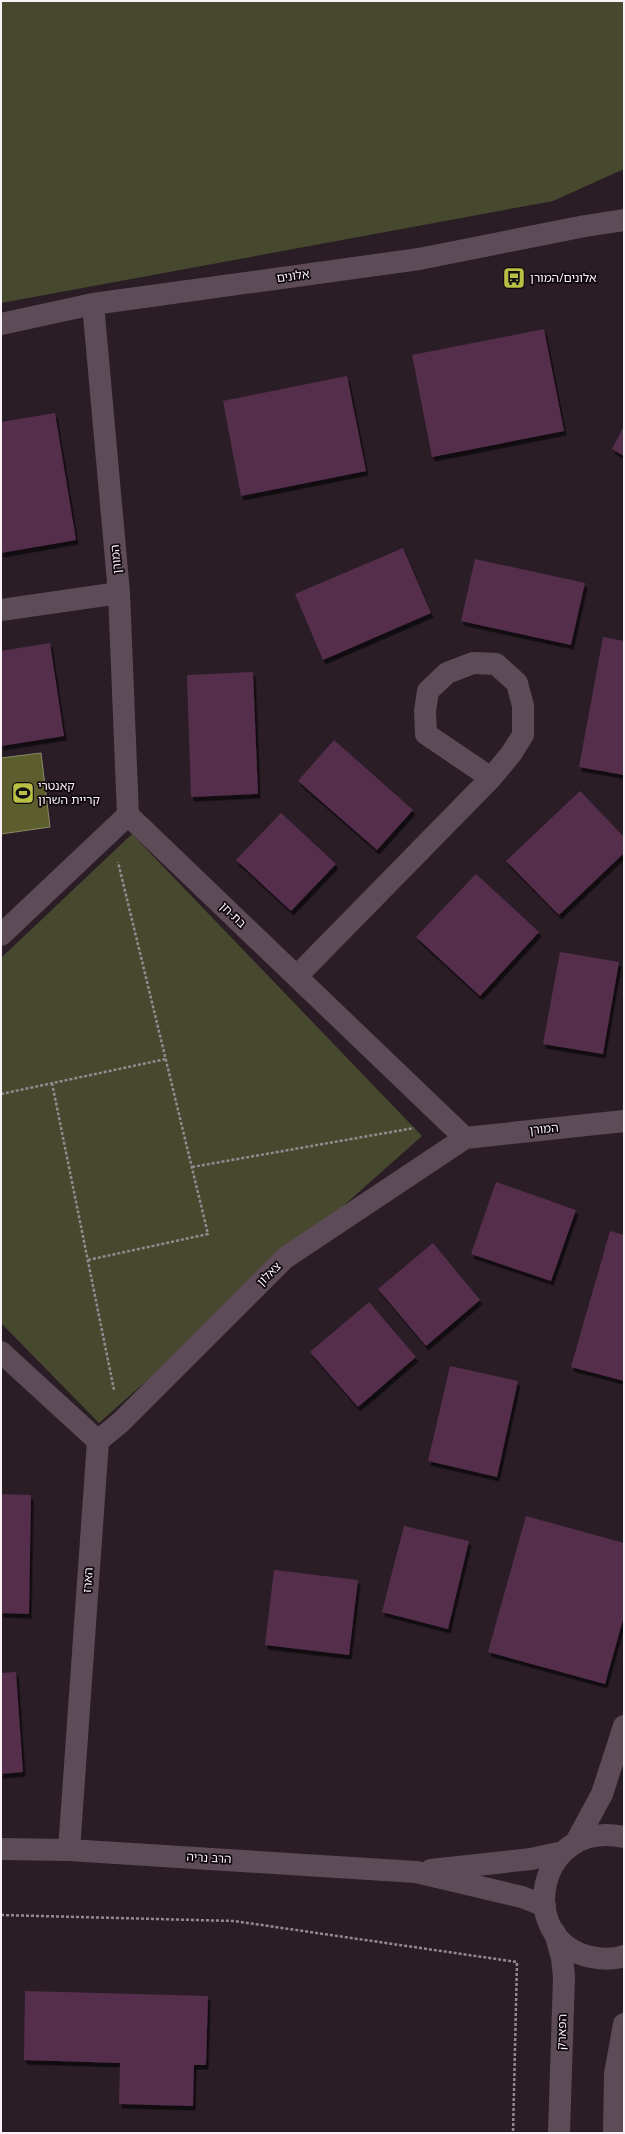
<svg xmlns="http://www.w3.org/2000/svg" width="625" height="2134" font-family="Georgia,'Noto Sans Hebrew',serif">
<defs>
<filter id="shadow"><feDropShadow dx="2.5" dy="4.5" stdDeviation="0" flood-color="#0009"/></filter>
</defs>
<rect width="100%" height="100%" fill="#2a1d26"/>
<path fill="#47492e" d="M1 1H624V169L553 201 1 303Z
M132 834 422 1136 99 1423 1 1323V958Z"/>
<path fill="#5c5e2d" stroke="#8b8a6a" d="M41 753 50 827 1 834V758Z"/>
<path fill="#552f4c" filter="url(#shadow)" d="M544 329 564 431 432 457 412 355Z
M347 376 366 471 241 496 223 401Z
M55 413 76 540 1 553V422Z
M624 426V456L612 449Z
M403 548 431 613 323 660 295 594Z
M475 559 585 583 571 645 461 621Z
M603 637 624 641V775L579 767Z
M50 643 64 736 1 746V651Z
M253 672 258 794 191 797 187 675Z
M334 740 413 810 377 850 298 781Z
M580 791 624 837V853L559 915 506 861Z
M281 813 336 864 291 911 236 860Z
M476 874 539 932 480 996 416 937Z
M560 952 619 962 603 1054 543 1044Z
M496 1182 576 1210 551 1281 471 1254Z
M610 1231 624 1235V1381L571 1367Z
M433 1243 480 1300 426 1346 378 1289Z
M369 1302 416 1357 358 1407 310 1352Z
M450 1366 518 1381 497 1477 428 1461Z
M1 1494 31 1495 29 1614 1 1613Z
M526 1516 624 1543V1616L605 1684 488 1652Z
M404 1526 469 1541 448 1629 382 1612Z
M274 1570 358 1580 349 1655 265 1645Z
M16 1672 23 1772 1 1774V1673Z
M25 1991 208 1996 206 2065H194L193 2106 119 2104 120 2063 24 2060Z"/>
<g fill="none" stroke-linecap="round" stroke-linejoin="round">
<path stroke="#948991" stroke-width="2.5" stroke-dasharray="3 2" stroke-linecap="butt" d="M52 1083 114 1390
M1 1094 166 1059
M192 1167 414 1128
M88 1260 208 1234 118 862
M1 1915 234 1921 517 1962 513 2133"/>
<path stroke="#5e4b58" stroke-width="22" d="M93 304 119 593 128 815
M1 324 93 304 419 259 585 226 624 220
M1 610 119 593
M1 935 128 815 465 1138
M297 976 491 778 511 754 523 735V706L517 683 496 664 473 663 447 673 428 691 425 711 426 734 491 778
M1 1352 98 1441
M98 1441 121 1422 285 1258 465 1138 624 1121
M624 1837C537 1818 514 1940 591 1957 601 1959 614 1960 624 1956
M576 1842 602 1794 624 1726
M1 1849 69 1850 416 1872 522 1897 545 1906
M69 1850 98 1441
M431 1870 531 1859 563 1852
M555 1933 562 1958 564 1977 559 2133
M614 2133 615 2074 624 2024"/>
</g>
<defs>
<g id="bus-square" transform="scale(1.15)"><rect x="-9" y="-9" width="18" height="18" rx="4" fill="#bac045" stroke="#0f090d"/><path d="M-5-6H5V4H4V6H2V4H-2V6H-4V4H-5ZM-3.5-4V0h7V-4ZM-3.5 1.2v1.5H-2V1.2ZM2 1.2v1.5H3.5V1.2Z" fill="#111"/></g>
<g id="stadium-square" transform="scale(1.15)"><rect x="-9" y="-9" width="18" height="18" rx="4" fill="#bac045" stroke="#0f090d"/><path d="M0-5a6.5 5 0 1 0 0 10a6.5 5 0 1 0 0-10ZM-3.5-1.8h7v3.6h-7Z" fill="#111"/></g>
</defs>
<g fill-rule="evenodd">
<use href="#bus-square" x="514" y="278"/>
<use href="#stadium-square" x="23" y="793"/>
</g>
<g text-anchor="middle" stroke-width="3.5" stroke-linejoin="round" paint-order="stroke">
<g font-size="12" fill="#faf1f7" stroke="#0f090d">
<text transform="translate(293 276) rotate(-8)" y="4">אלונים</text>
<text transform="translate(116 559) rotate(-95)" y="4">המורן</text>
<text transform="translate(233 915) rotate(44)" y="4">בת-חן</text>
<text transform="translate(544 1129) rotate(-6)" y="4">המורן</text>
<text transform="translate(269 1274) rotate(-45)" y="4">צאלון</text>
<text transform="translate(88 1580) rotate(-86)" y="4">הארז</text>
<text transform="translate(209 1858) rotate(3)" y="4">הרב נריה</text>
<text transform="translate(562 2032) rotate(-88)" y="4">הפארק</text>
</g>
<g font-size="12" fill="#faf1f7" stroke="#0f090d" text-anchor="start">
<text x="530" y="282">אלונים/המורן</text>
<text x="38" y="790">קאנטרי<tspan x="38" dy="14">קריית השרון</tspan></text>
</g>
</g>
<rect width="625" height="2134" fill="none" stroke="#faf1f7" stroke-width="4"/>
</svg>
